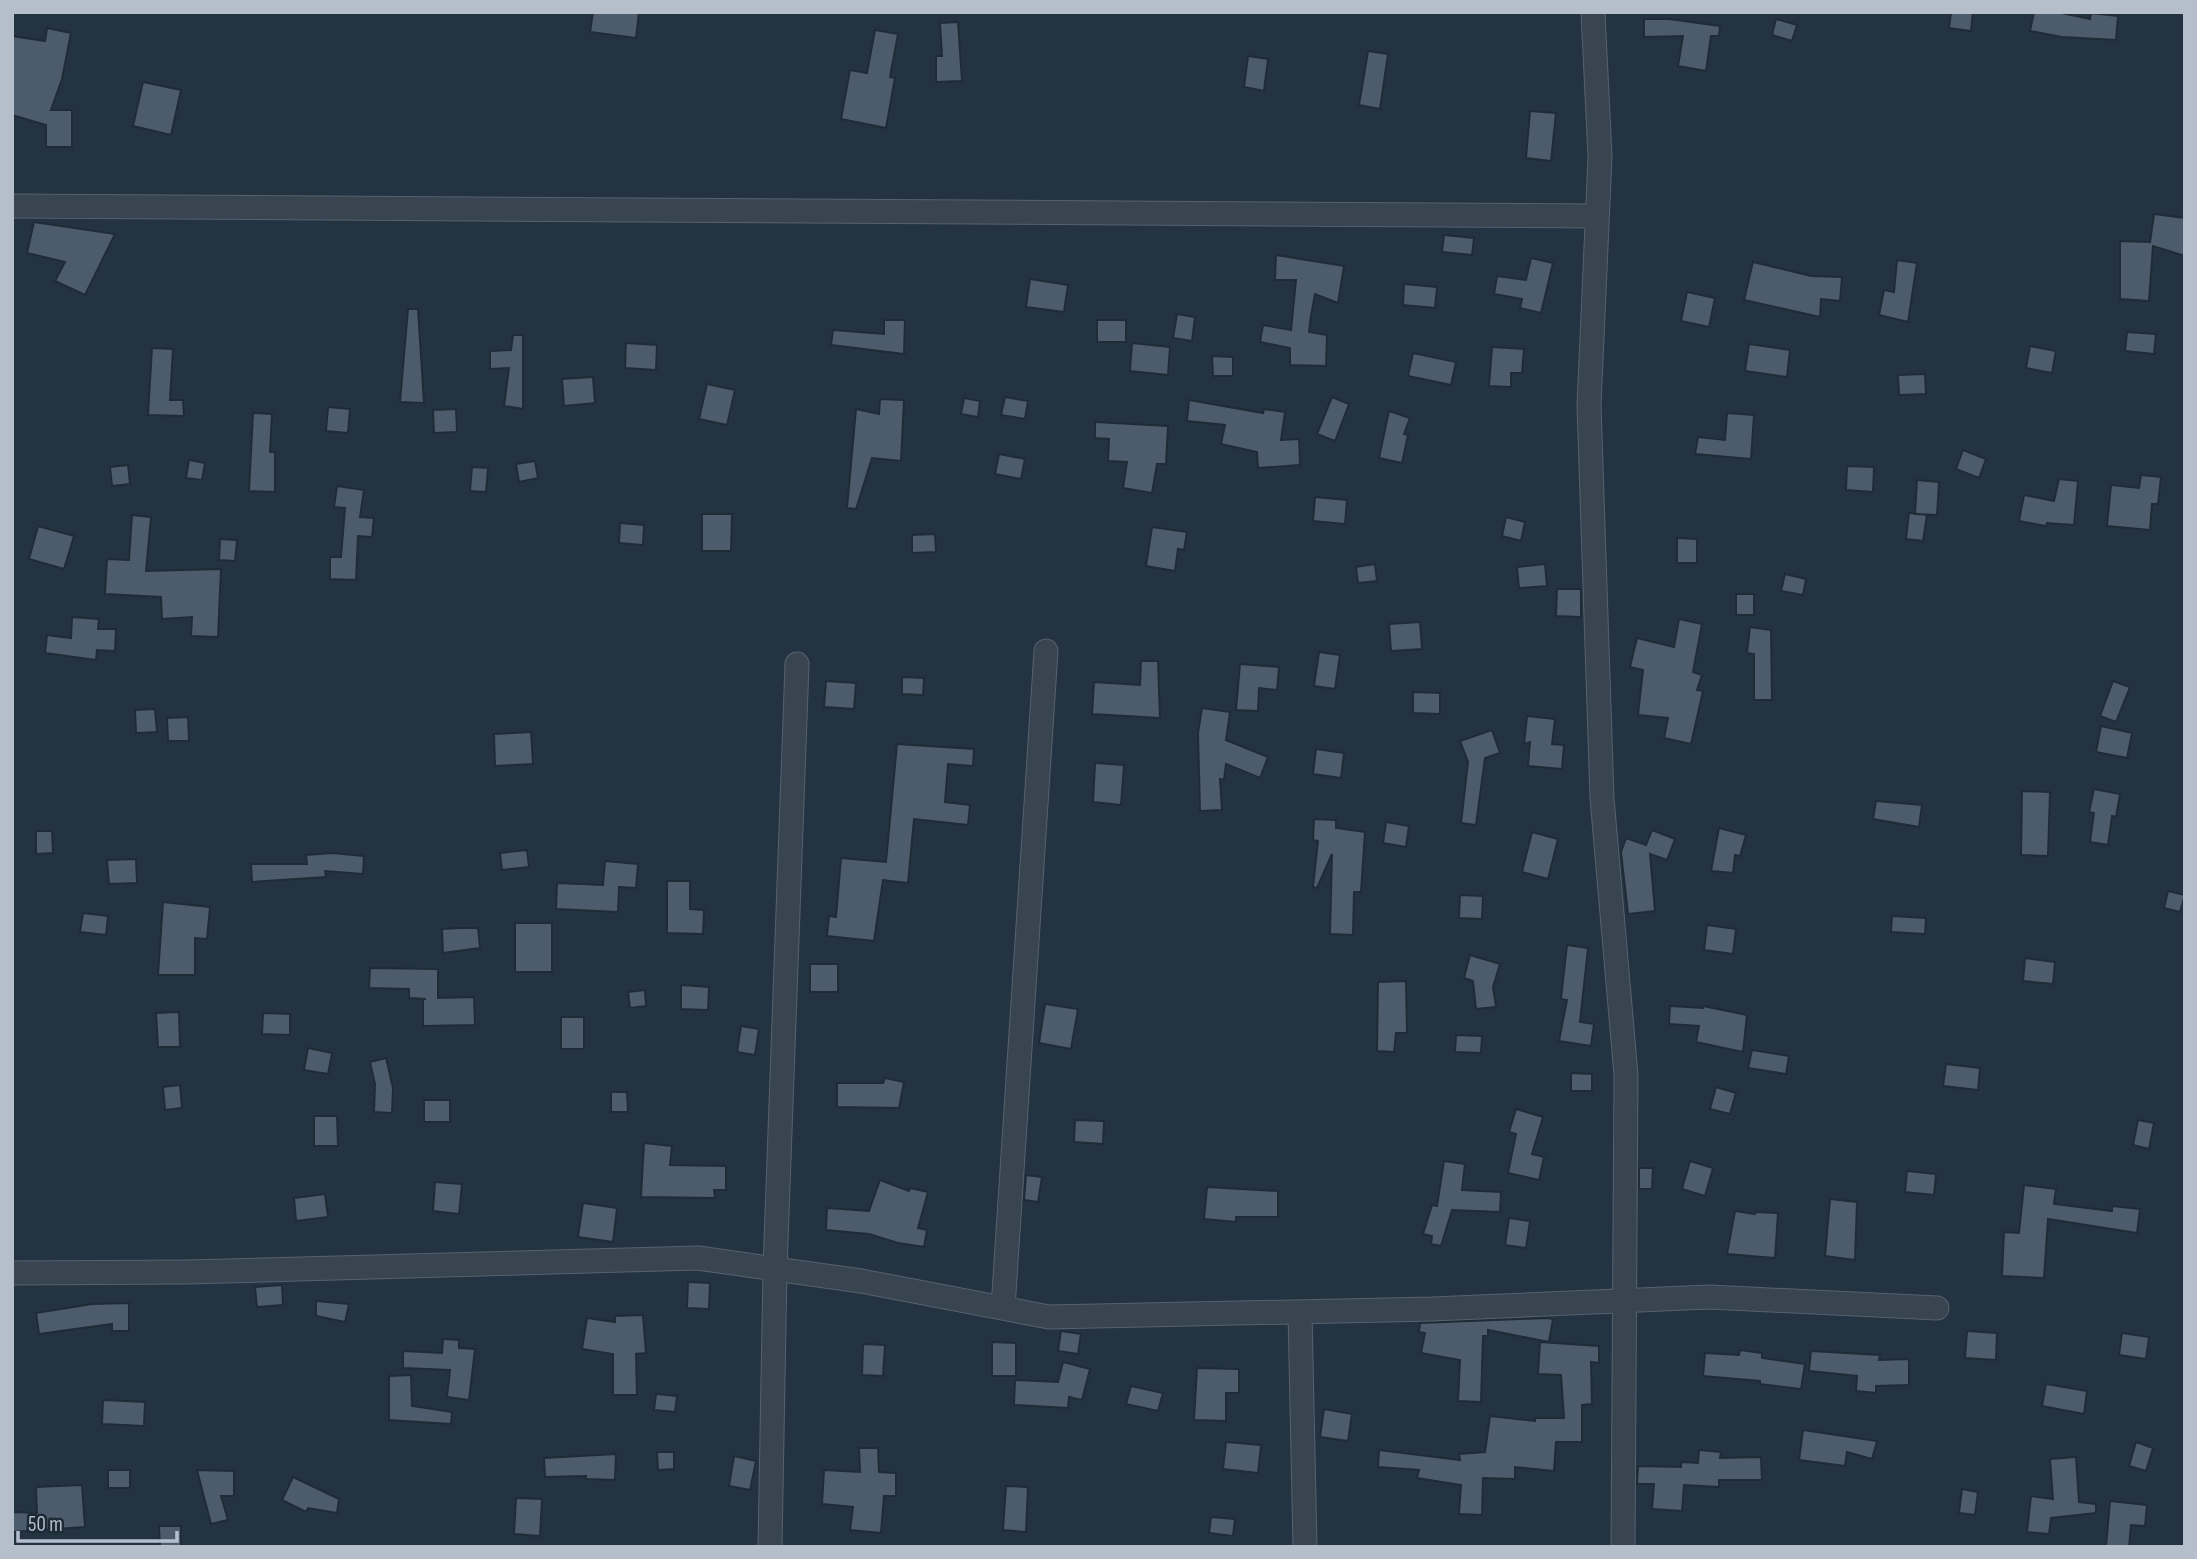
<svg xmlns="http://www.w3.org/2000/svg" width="2197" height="1559" font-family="'Sofia Sans Condensed',sans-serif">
<rect width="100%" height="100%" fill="#243342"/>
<path fill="#4d5c6d" stroke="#1f2c38" stroke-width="2" d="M593 12H639L636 38 590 32Z
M1951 12H1973L1971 31 1949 28Z
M2034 12H2057L2090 19 2091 13 2118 16 2116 40 2062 37 2030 31Z
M1644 19H1669L1720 26 1719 36H1711L1706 71 1678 66 1683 36 1644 37Z
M1776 19 1797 25 1792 41 1772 35Z
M958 22 962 81 936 82V56H942L940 23Z
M47 28 71 33 62 79 51 110H72V147H46V125L12 115V36L45 41Z
M875 30 898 34 890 77 895 78 886 128 841 119 850 70 867 73Z
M1368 51 1388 54 1380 109 1359 105Z
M1248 56 1268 59 1264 91 1244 87Z
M143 82 181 90 171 135 133 126Z
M1530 111 1556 113 1551 161 1526 158Z
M2154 214 2185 218V256L2153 246 2149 301 2120 299V241L2150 242Z
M34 222 115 234 85 295 55 281 65 262 27 253Z
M1444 235 1474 238 1472 255 1442 252Z
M1276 255 1344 266 1338 303 1315 294 1311 316 1309 332 1327 335 1326 366 1290 365V348L1260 342 1263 325 1291 330 1296 280H1275Z
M1531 258 1553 263 1541 313 1520 308 1522 299 1494 294 1497 276 1526 280Z
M1897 260 1917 263 1908 322 1879 315 1884 290 1894 292Z
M1753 262 1811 276 1842 277 1840 301 1821 299 1820 317 1744 300Z
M1030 279 1068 285 1064 312 1026 307Z
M1404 284 1437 287 1435 308 1403 305Z
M1687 292 1715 298 1709 327 1681 321Z
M408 309H418L424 403 400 402Z
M1177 314 1195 317 1192 341 1173 338Z
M884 320H905L904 354 831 345 833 330 884 334Z
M1097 320H1126V342H1097Z
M2127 332 2156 334 2154 354 2125 351Z
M513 335H523V409L504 406 509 368 490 369V351L511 350Z
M626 343 657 345 656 370 625 368Z
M1132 343 1170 347 1168 375 1130 371Z
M1749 344 1790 350 1787 377 1745 371Z
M2030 346 2056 351 2052 373 2026 368Z
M1492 347 1524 349 1522 373H1511V387L1489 386Z
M152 348 173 349 170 400H183L184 416 148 415Z
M1413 353 1456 362 1451 385 1408 376Z
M1212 356 1233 357V376H1213Z
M1925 374 1926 394 1899 395 1898 375Z
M593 377 595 403 564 406 562 379Z
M707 384 735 390 727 425 699 419Z
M1005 397 1028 401 1025 419 1001 415Z
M1332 397 1349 404 1335 441 1317 434Z
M964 398 980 401 978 417 961 414Z
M880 399 904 400 901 461 872 458 856 509 847 508 856 409 879 414Z
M1189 400 1263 413 1264 409 1285 412 1281 440 1299 439 1300 465 1258 468 1257 452 1221 444 1225 425 1187 421Z
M328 407 350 409 348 433 326 431Z
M456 409 457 432 434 433 433 410Z
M1389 411 1410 418 1404 434 1408 435 1402 463 1379 458Z
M253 413 272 414 270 452H275V492L249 491Z
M1727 413 1754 415 1751 459 1695 454 1698 437 1725 440Z
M1095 422 1168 426 1166 464H1157L1152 493 1123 488 1127 462 1108 461 1109 439 1095 438Z
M1963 450 1986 459 1979 478 1956 469Z
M999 454 1025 459 1021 479 995 474Z
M189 460 205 463 202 480 186 478Z
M535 461 538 478 519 482 516 464Z
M128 465 130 484 112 486 110 467Z
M1847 466 1874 467 1873 492 1846 490Z
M472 467 488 468 486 492 470 491Z
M2141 475 2161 477 2158 504H2152L2150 530 2107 526 2111 485 2139 488Z
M2059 479 2078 481 2074 525 2047 523 2046 526 2019 521 2024 495 2054 501Z
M1917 480 1939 482 1937 515 1915 514Z
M337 486 364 490 360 517 374 518 372 537 358 536 356 580 330 579V557H341L345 508 334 507Z
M1315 497 1347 500 1345 524 1313 521Z
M1909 513 1927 515 1923 541 1906 539Z
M702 514H732L731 551H702Z
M132 515 151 517 146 571 221 569 218 637 191 636 192 617 162 619 161 597 105 594 107 559 129 560Z
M1506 517 1525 522 1521 541 1502 536Z
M620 523 644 525 643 545 619 543Z
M38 526 74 536 64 569 29 559Z
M1152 527 1187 532 1184 550 1178 549 1175 571 1146 566Z
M935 534 936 552 912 553V535Z
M1677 538 1697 539V563H1677Z
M220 539 237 540 235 561 219 560Z
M1375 564 1377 581 1358 583 1356 567Z
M1545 564 1547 586 1519 588 1517 567Z
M1785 574 1806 579 1803 595 1781 591Z
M1557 589H1581V617L1556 616Z
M1736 594H1754V615H1736Z
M72 617 99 619 98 629H116L115 651 97 650 96 660 45 653 47 635 71 638Z
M1679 619 1702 624 1693 672 1702 675 1697 690 1703 691 1691 744 1664 738 1668 718 1638 715 1643 670 1630 667 1637 638 1674 647Z
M1420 622 1422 649 1391 651 1389 624Z
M1750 627 1771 630 1772 700H1754V654L1747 653Z
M1319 652 1340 655 1335 689 1314 686Z
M1141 661H1158L1160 718 1092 714 1094 682 1140 685Z
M1240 664 1279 667 1277 690 1259 688 1258 711 1236 710Z
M902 677 924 678 923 695 902 694Z
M826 681 856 683 854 709 824 707Z
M2113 681 2130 687 2116 722 2100 716Z
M1413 692 1440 693V714L1413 713Z
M1202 708 1230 712 1226 740 1268 757 1260 778 1226 764 1224 780 1220 779 1222 810 1200 811 1198 733Z
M155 709 157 732 136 733 135 710Z
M1527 716 1555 719 1552 744 1564 745 1562 769 1528 766 1530 742 1524 744Z
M188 717 189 741H168L167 718Z
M2101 726 2132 733 2127 758 2096 752Z
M1492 730 1500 753 1485 758 1476 825 1461 823 1468 762 1460 741Z
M531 732 533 764 495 766 494 734Z
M897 744 974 749 973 766 948 764 945 802 970 805 968 825 914 819 908 883 883 880 874 941 827 936 829 916 836 917 841 858 886 862Z
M1316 749 1344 753 1341 778 1313 774Z
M1095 763 1124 765 1121 805 1093 802Z
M2094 789 2120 794 2116 817 2112 816 2108 845 2090 842 2094 813 2089 812Z
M2022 791 2050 792 2048 856 2021 855Z
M1876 801 1922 805 1919 827 1873 819Z
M1314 819 1336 820V828L1365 832 1361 892H1354L1353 935 1330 934 1332 854 1317 888 1313 887 1318 841 1313 840Z
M1386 822 1409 826 1406 847 1383 843Z
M1719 828 1746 835 1740 856 1735 855 1733 873 1711 871Z
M1652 830 1675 839 1667 860 1650 854 1655 911 1628 914 1621 852 1626 838 1646 845Z
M36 831H52L53 853 36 854Z
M1532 832 1558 839 1548 879 1522 872Z
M527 850 529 867 502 870 500 853Z
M332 853 364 856 363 874 325 871 326 877 252 882 251 864H307L306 855Z
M136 859 137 883 109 884 107 860Z
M605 861 638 864 636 888 619 887 618 912 556 909 557 883 603 885Z
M667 881H690V909L704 910 703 934 667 933Z
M2168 891 2185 895 2180 912 2164 908Z
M1460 895 1483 896 1482 919 1459 918Z
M163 902 210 907 207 939 195 938V975H158Z
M83 913 108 916 106 935 80 932Z
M1892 916 1926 918 1925 934 1891 932Z
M515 923H552V972H515Z
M1707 925 1736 929 1733 954 1704 950Z
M460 928H478L480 948 443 953 442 929Z
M1567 945 1588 948 1580 1022 1594 1024 1591 1046 1559 1041 1567 1000 1561 999Z
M1470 955 1500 964 1493 987 1496 1007 1476 1009 1473 981 1464 978Z
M2025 958 2055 962 2053 984 2023 981Z
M810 964H838V992H810Z
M370 968 438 969V998L474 997 475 1025 423 1026V999H426L409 998V989L369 988Z
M1406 981 1407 1033H1396L1394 1052 1377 1051 1378 982Z
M681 985 709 987 708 1010 681 1009Z
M645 990 646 1006 630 1008 628 992Z
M1045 1004 1078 1009 1071 1049 1039 1043Z
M1670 1006 1703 1008V1006L1747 1015 1743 1052 1696 1042 1699 1026 1669 1024Z
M179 1012 180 1047H158L156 1013Z
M263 1013 290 1014V1035L262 1034Z
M561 1017H584V1049H561Z
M741 1026 759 1029 755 1055 737 1052Z
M1456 1035 1482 1036 1481 1053 1455 1052Z
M308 1048 332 1053 328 1074 304 1070Z
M1752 1050 1789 1056 1786 1074 1748 1068Z
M386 1058 393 1088 392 1113 374 1112 375 1084 370 1062Z
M1946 1064 1980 1068 1978 1090 1943 1086Z
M1571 1073 1592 1074V1091H1571Z
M885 1078 904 1082 899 1108 837 1107V1083H883Z
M180 1085 182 1108 165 1110 163 1087Z
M1716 1087 1736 1093 1730 1114 1710 1109Z
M611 1092H627L628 1112H611Z
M424 1100H450V1122H424Z
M1516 1109 1543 1117 1532 1154 1544 1157 1539 1180 1508 1173 1516 1134 1509 1132Z
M314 1116H337L338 1146H314Z
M1075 1120 1104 1121 1103 1144 1074 1142Z
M2138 1120 2154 1123 2149 1149 2133 1145Z
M644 1143 672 1146 670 1165 726 1166V1190H714L715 1198 641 1197Z
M1444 1161 1465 1164 1462 1190 1501 1192 1500 1212 1452 1210 1441 1246 1431 1244 1432 1236 1423 1234 1432 1205 1437 1206Z
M1690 1161 1713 1168 1705 1196 1682 1189Z
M1639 1168H1653L1652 1189H1639Z
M1907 1171 1936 1174 1934 1195 1905 1192Z
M1026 1175 1042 1177 1038 1202 1024 1200Z
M880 1180 909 1191 910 1188 928 1192 918 1228 927 1230 924 1247 898 1243 869 1234 826 1230 827 1208 869 1211Z
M435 1182 462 1184 459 1214 433 1211Z
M2024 1185 2056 1189 2054 1204 2112 1211V1206L2140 1209 2137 1233 2048 1219 2044 1278 2002 1276 2004 1232 2019 1233Z
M1207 1187 1278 1191V1217H1236V1222L1204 1219Z
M325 1194 328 1217 296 1221 294 1198Z
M1830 1199 1857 1202 1855 1260 1825 1256Z
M583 1203 617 1208 613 1242 578 1237Z
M1735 1211 1755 1214V1212L1778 1213 1775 1258 1727 1254Z
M1509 1218 1530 1221 1526 1248 1505 1245Z
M688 1282 710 1283 709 1309 687 1308Z
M282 1285 283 1305 257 1307 255 1287Z
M316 1301 349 1304 345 1322 316 1316Z
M129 1303V1331H112V1324L39 1334 36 1313 92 1304Z
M643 1315 646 1353 636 1354 637 1395H613V1354L582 1349 587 1318 615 1322V1316Z
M1547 1318 1553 1319 1549 1342 1488 1330V1336H1483L1481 1402 1458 1401 1460 1360 1421 1353 1425 1333 1419 1332 1420 1323Z
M1061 1331 1081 1334 1078 1354 1058 1351Z
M1967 1331 1997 1333 1996 1360 1965 1358Z
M2122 1333 2149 1337 2146 1359 2119 1355Z
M443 1339 459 1340V1348L475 1349 469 1400 447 1397 450 1370 403 1368V1351L442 1353Z
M992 1342 1016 1343V1376H992Z
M1540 1342 1599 1346V1363L1591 1362 1592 1404 1582 1405V1442H1556L1554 1471 1515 1467V1479L1483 1478 1482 1515 1459 1514 1461 1485 1417 1478 1419 1470 1378 1467 1379 1450 1460 1460 1459 1454 1485 1452 1490 1416 1535 1421V1418H1564L1561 1375 1538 1374Z
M863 1344 885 1345 883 1376 862 1375Z
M1740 1350 1762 1353V1358L1805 1364 1801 1389 1760 1384V1381L1703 1376 1705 1353 1739 1355Z
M1811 1351 1880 1355 1879 1360 1909 1359V1385L1876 1386V1393L1856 1391 1857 1376 1809 1371Z
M1063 1362 1090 1369 1082 1400 1069 1397 1068 1408 1014 1405 1015 1380 1058 1382Z
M1197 1368 1239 1369V1393H1226V1421L1194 1420Z
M411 1375 412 1406 452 1412 451 1424 389 1420V1376Z
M2046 1384 2087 1391 2084 1414 2042 1406Z
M1131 1386 1163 1393 1158 1411 1126 1404Z
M656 1394 677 1396 675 1412 654 1410Z
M103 1400 145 1402 144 1426 102 1424Z
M1324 1409 1352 1414 1348 1441 1320 1437Z
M1803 1430 1877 1441 1872 1459 1847 1452 1845 1466 1799 1460Z
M1226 1442 1261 1445 1258 1473 1223 1469Z
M2136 1442 2153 1448 2146 1471 2129 1466Z
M859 1448H878L879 1472 896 1473V1496H884L881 1533 850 1530 853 1507 822 1504 824 1470 860 1472Z
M1699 1450 1721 1452 1720 1458 1761 1457 1762 1480H1719V1487L1684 1485 1682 1511 1652 1509 1654 1484H1637L1638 1466 1681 1467V1462L1698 1463Z
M657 1452H674V1469L658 1470Z
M616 1454 615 1480 586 1479V1476L545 1477 544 1458Z
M734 1456 756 1461 750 1490 729 1486Z
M2076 1457 2079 1502 2096 1504V1513L2051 1518 2049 1534 2027 1532 2031 1496 2053 1499 2050 1459Z
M108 1470H130V1488H108Z
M197 1470 234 1471V1496H221L228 1520 211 1524Z
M293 1477 339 1499 337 1513 308 1508 306 1512 282 1500Z
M82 1485 85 1527 12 1532V1512L37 1513 36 1487Z
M1006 1486 1028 1487 1026 1532 1003 1530Z
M1962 1489 1978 1492 1975 1515 1959 1513Z
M516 1498 542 1499 540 1536 514 1534Z
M2110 1501 2147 1505 2145 1526 2131 1525 2129 1547H2106Z
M1211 1517 1235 1519 1233 1536 1209 1533Z
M159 1526H181V1547H160Z"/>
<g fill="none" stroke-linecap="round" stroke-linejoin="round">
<g stroke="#56626e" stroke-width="25">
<path id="street" d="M1593 12 1600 157 1589 405 1602 798 1626 1075 1623 1547
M12 206 1597 216
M12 1273 188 1272 698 1258 861 1281 1049 1317 1432 1309 1709 1297 1937 1308
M1003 1308 1046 651
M1300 1312 1305 1547
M770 1547 775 1269 797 664"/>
</g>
<use href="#street" stroke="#384551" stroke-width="23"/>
</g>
<rect width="2197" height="1559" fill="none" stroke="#b5bfcb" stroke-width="28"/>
<path d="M18 1531v10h159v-10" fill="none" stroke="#b5bfcb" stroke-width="3.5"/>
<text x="28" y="1531" font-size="21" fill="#b5bfcb" stroke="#1d2a36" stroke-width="5" paint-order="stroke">50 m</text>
</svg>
